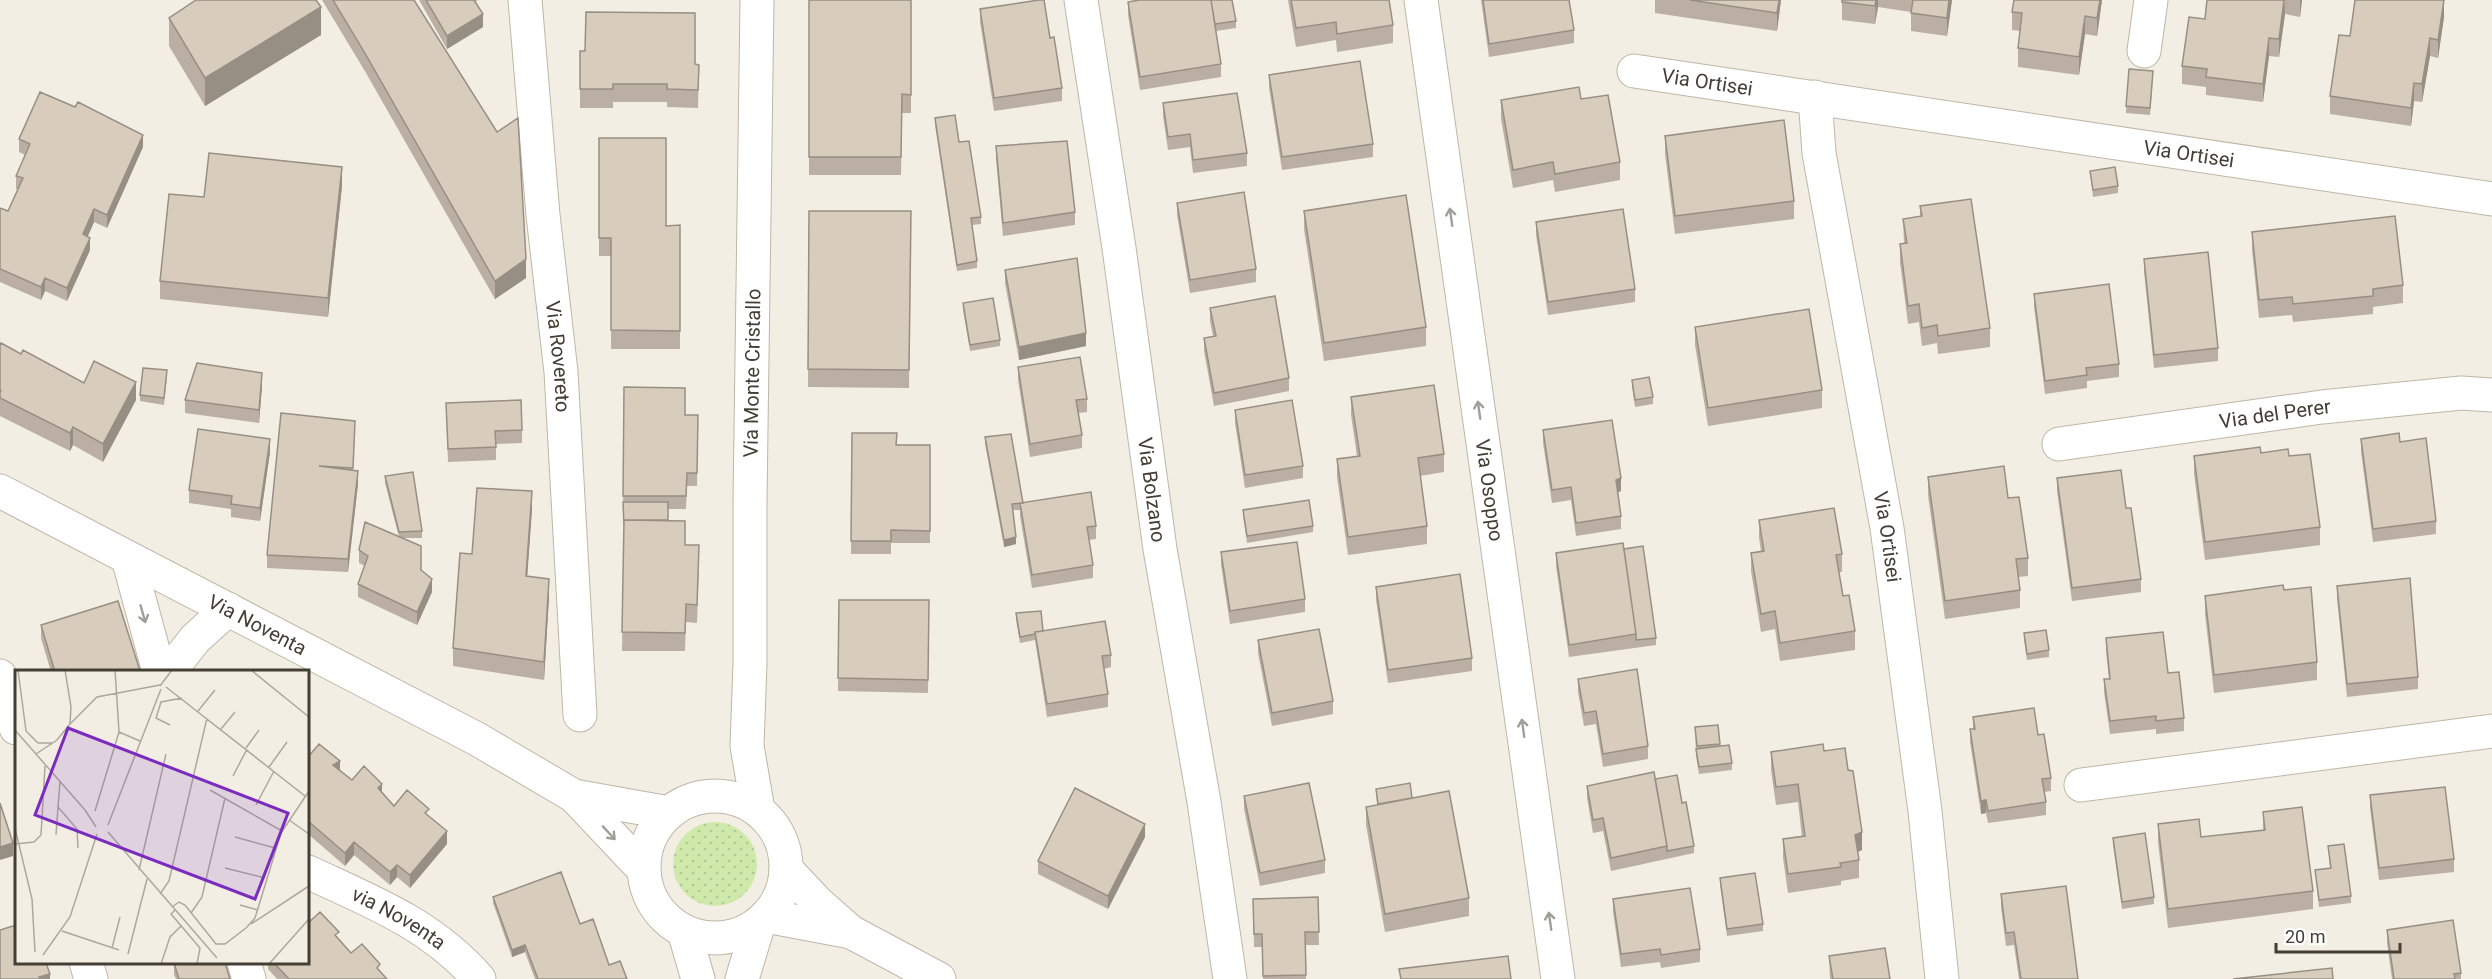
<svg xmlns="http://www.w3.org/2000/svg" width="2492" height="979" font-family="Roboto,sans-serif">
<defs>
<pattern id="grass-dots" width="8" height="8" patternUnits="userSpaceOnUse" patternTransform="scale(1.5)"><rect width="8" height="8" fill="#cfe9ab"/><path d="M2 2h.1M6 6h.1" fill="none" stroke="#b3c994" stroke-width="1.8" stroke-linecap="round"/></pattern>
</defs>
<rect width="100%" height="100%" fill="#f3eee4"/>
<path fill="url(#grass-dots)" d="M673 864a42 42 0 1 1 84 0a42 42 0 1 1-84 0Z"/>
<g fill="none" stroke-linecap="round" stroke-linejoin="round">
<g stroke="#bfb6a7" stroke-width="35">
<g id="minor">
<path id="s1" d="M525 0 543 215 561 372 580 715"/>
<path d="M757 0 750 501V664L747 746 758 810"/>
<path id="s2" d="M1081 0 1119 248 1160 549 1204 802 1230 979"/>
<path id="s3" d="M1421 0 1558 979"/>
<path d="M2144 51 2151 0"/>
<path id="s4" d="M1634 71 2492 199"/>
<path id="s5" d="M1815 97 1819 153 1887 528 1925 811 1942 979"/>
<path id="s6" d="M2059 444 2322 407 2461 393 2492 395"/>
<path id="s7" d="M0 491 477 739 574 796 644 870"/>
<path d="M128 558 159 672"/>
<path d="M169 672 195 639 228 609"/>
<path d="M0 676 16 728"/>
<path d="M2081 785 2492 731"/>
<circle cx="715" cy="867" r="71"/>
<path d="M574 796 669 813"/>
<path d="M786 869 817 902 851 932 939 979"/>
<path id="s8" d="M308 872C372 902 431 924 479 979"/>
<path d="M766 916 851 932"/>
<path d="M684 931 698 979"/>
<path d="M86 962 91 979"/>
<path d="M244 962 249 979"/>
<path d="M742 979 759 923"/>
</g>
</g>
<use href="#minor" stroke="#fff" stroke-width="33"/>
</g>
<path fill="#baafa2" d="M322 0H414L526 278 495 299 366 73Z
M419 0H478L475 2 483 27 447 49Z
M809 0H911V113H902L901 175H809Z
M1288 0H1389L1393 25V43L1337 52 1336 40 1296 47Z
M1481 0H1569L1574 30V43L1489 57Z
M1655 0H1781L1777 31 1655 13Z
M1842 0H1952L1947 36 1911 31V12L1878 7 1875 24 1842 20Z
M2014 0H2102L2097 36 2085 34 2079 75 2018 67V48L2020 31 2012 30V12Z
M2207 0H2302L2300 17 2285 14 2279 57 2269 56 2263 102 2206 95V87L2182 84V66L2205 19Z
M1128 2 1236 21V28L1216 31 1221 64V77L1140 90 1128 15Z
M980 9 1050 38 1062 88V101L994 111 980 22Z
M2444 17 2438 58 2430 56 2422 102 2414 101 2411 126 2330 114V96L2350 36Z
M169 18 321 35 205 106 169 46Z
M580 51 699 65 698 108 667 107V102H613V108H580Z
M1269 75 1373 144V157L1282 170 1269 88Z
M2153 77 2150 115 2126 113V106Z
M1581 99 1620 162V180L1555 192 1553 180 1513 188 1501 119V100Z
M1163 103 1247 153V166L1193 173 1190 147 1168 150 1163 116Z
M935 118 959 142 981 217V224L972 225 977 261V268L957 271 935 125Z
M1665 136 1794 201V219L1675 234 1665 154Z
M599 138 666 226 680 225V349H611V256H599Z
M19 139 143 147 107 228 94 222 88 236 90 250 67 301 45 291 41 300 0 282V208L8 211 18 189H16V176L25 155 19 152Z
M996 146 1075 212V225L1003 236 996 159Z
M2090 171 2118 186V193L2093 197Z
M342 186 328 317 160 299V281L204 197Z
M1177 203 1256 269V282L1190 293 1177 215Z
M1920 206 1990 328V347L1938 354 1937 343 1922 346 1919 322 1908 324 1900 262V244H1904L1903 219 1920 216Z
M809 211H911L909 388 808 387Z
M1304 211 1426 327V346L1324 361 1304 229Z
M1536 222 1635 289V302L1548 315 1536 235Z
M2252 232 2403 285V303L2373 307V314L2293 322 2292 315 2259 318 2252 250Z
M2144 259 2218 348V361L2154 368 2144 272Z
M1005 270 1086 346 1019 360 1005 283Z
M2034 294 2119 364V377L2087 381V388L2045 394 2034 307Z
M963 303 1000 340V346L970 351 963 310Z
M1210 308 1289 378V391L1214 406 1204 351V338L1213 336 1210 321Z
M1695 327 1822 390V408L1708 426 1695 345Z
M0 345 84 383 136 400 103 462 73 445 70 451 0 416Z
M1018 367 1087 399V412L1078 413 1082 435V448L1030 457 1018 380Z
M167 376 164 405 140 401V395Z
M1632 380 1653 397V404L1635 407 1632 387Z
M262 386 259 423 185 413V400Z
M1351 397 1444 454V472L1420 476 1427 526V544L1348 555 1337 477V459L1357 456 1351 415Z
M446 403 522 430V443L496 444V460L448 462Z
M1235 410 1303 466V478L1245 488 1235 423Z
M685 415H698L697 486H687L686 509H668V520L699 563 697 623 686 622 685 651H622L624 530 623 496Z
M1543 430 1621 491 1618 492 1621 516V529L1576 536 1571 500 1552 503 1543 443Z
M852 433 897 445H930V543H891V554H851Z
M355 434 353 470 358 484 348 572 267 568V555Z
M985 437 1023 503 1096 526V539L1089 540 1093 565V578L1032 588 1020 516V510H1012L1016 544 1004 547 985 444Z
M2361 439 2400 442 2436 521V534L2373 542 2361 452Z
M270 452 260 521 231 517V509L189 503V490Z
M2261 453 2289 456 2320 527V545L2205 560 2194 474V456Z
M385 476 422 531V538H403L432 592 417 625 358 597V584L365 566 359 563V550L399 537 385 483Z
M1928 477 2008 498 2028 558V576L2018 577 2020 590V608L1945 619 1928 495Z
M2057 478 2126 508 2141 579V592L2072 601 2057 491Z
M532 509 527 576 549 597 544 680 453 666V648L472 554Z
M1243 510 1313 526V532L1247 543 1243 516Z
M1759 520 1842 554V572H1839L1843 596 1855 631V650L1780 661 1775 629 1761 632 1751 571V553L1761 551 1759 538Z
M1624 549 1656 638V645L1569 657 1556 566V553Z
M1221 552 1305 599V612L1230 624 1221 565Z
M2337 586 2418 677V689L2347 697 2337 599Z
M1376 587 1472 658V671L1388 683 1376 600Z
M2284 590 2317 662V680L2214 693 2205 614V596Z
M839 600H929L928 693 838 691Z
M1016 613 1043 631 1111 655V667L1104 669 1108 694V707L1047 717 1035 640 1020 643 1016 620Z
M41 625 140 671 145 672H51L41 638Z
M2024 633 2049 650V657L2027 660 2024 640Z
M2106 638 2168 673 2184 718V731L2156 734V729L2110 734 2104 692V679H2109L2106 651Z
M1258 640 1333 701V714L1272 726 1258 653Z
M1578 679 1648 746V759L1603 767 1596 724 1584 726 1578 692Z
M1973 717 2038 735 2051 778V791L2044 792 2046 802V815L1988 823 1986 813 1981 814 1970 742V729H1973Z
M1718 725 1720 746 1732 763V770L1699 774 1696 756 1695 727Z
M1824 751 1862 850 1858 852 1859 860V878L1841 881V885L1788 893 1783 858V839L1802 837 1798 802 1776 805 1771 770V752Z
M308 757 340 770 352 780 382 793 394 806 429 816 447 844 410 888 397 877 390 885 354 855 345 866 308 834Z
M1655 779 1682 803 1694 846V853L1611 871 1603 831 1593 833 1587 798V786Z
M1376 789 1412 798 1469 898V916L1385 932 1366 825V807L1377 805Z
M2370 795 2454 859V872L2379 880 2370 808Z
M1244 796 1325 860V873L1260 886 1244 809Z
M2263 812 2313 891V909L2168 928 2158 842V824L2201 837 2263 831Z
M1145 837 1108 909 1038 874V861Z
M2113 838 2154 897V904L2122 909 2113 845Z
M2328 846 2351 896V903L2319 907 2315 870 2330 868Z
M1720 878 1763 924V931L1727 936 1720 885Z
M2001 894 2078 979H2019L2014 945 2006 946 2001 907Z
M493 897 580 924 609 965 627 979H535L525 952 512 957 493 903Z
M1318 897 1319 945H1305L1306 979H1263L1262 947H1254L1253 899Z
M1613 899 1700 949V962L1661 968 1660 962 1621 967 1613 912Z
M2387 930 2461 973V979H2392L2387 943Z
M339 939 351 953 380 972 387 979H277L268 969V963H308Z
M1829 956 1890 979H1830Z
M174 963 230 979H176L174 975Z"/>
<path fill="#978f84" d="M1779 0H1781L1777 31V13Z
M1876 0H1878V7L1875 24Z
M1949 0H1952L1947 36V18Z
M2100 0H2102L2097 36V18Z
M2284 0 2285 14 2279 57V39Z
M2300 0H2302L2300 17Z
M2444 0V17L2438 58V40Z
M321 7V35L205 106V78Z
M483 14V27L447 49V36Z
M2085 16V34L2079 75V57Z
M2269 38V56L2263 102V84Z
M2430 38V56L2422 102V84Z
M2414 83V101L2411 126V108Z
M143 135V147L107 228V215Z
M342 167V186L328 317V298Z
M94 209V222L83 247V234Z
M90 238V250L67 301V288Z
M526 259V278L495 299V281Z
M45 278V291L41 300V287Z
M1086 333V346L1019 360V347Z
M262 373V386L259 423V410Z
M136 382V400L103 462V444Z
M73 427V445L70 451V433Z
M270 439V452L260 521V508Z
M358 471V484L348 572V559Z
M1621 478V491L1616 493V480Z
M532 491V509L526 594V576Z
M1016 537V544L1004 547V540Z
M432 579V592L417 625V612Z
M549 579V597L544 680V662Z
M340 761V774L333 765Z
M382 784V797L378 788Z
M1986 800V813L1981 814V801Z
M1145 824V837L1108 909V896Z
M447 831V844L410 888V875Z
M1862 832V850L1855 853V835Z
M354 842V855L345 866V853Z
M13 843V856L0 860V847Z
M397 865V877L390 885V872Z
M525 945V952L512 957V950Z
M50 974V979H39V977Z"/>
<path fill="#d8ccbc" stroke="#978f84" stroke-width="1.5" d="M196 0H316L321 7 205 78 169 18Z
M333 0H414L497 132 518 118 526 259 495 281 366 55Z
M426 0H474L483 14 447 36Z
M809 0H911V95L902 94 901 157H809Z
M1039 0H1044L1050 38 1054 37 1062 88 994 98 980 9Z
M1139 0H1211L1221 64 1140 77 1128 2Z
M1211 0H1232L1236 21 1215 24Z
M1291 0H1389L1393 25 1337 34 1336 22 1296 28Z
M1483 0H1569L1574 30 1489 44Z
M1690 0H1779L1777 13Z
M1842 0H1876L1875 6 1842 2Z
M1913 0H1949L1947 18 1911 13Z
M2014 0H2100L2097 18 2085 16 2079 57 2018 48 2022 13 2012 12Z
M2207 0H2284L2279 39 2269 38 2263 84 2206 77 2207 69 2182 66 2189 17 2205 19Z
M2355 0H2444L2438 40 2430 38 2422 84 2414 83 2411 108 2330 96 2339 35 2350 36Z
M586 12 695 13V64L699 65 698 90 667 89V84H613V89H580V51H585Z
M1360 61 1373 144 1282 157 1269 75Z
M2129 69 2153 71 2150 108 2126 106Z
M1579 87 1581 99 1608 95 1620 162 1555 174 1553 162 1513 170 1501 100Z
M40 92 75 107 78 102 143 135 107 215 94 209 83 234 90 238 67 288 45 278 41 287 0 269V208L8 211 23 178 16 176 30 144 19 139Z
M1237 93 1247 153 1193 160 1190 134 1168 137 1163 103Z
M955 115 959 142 969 141 981 217 971 218 977 261 957 265 935 118Z
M1784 120 1794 201 1675 216 1665 136Z
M599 138H666V226L680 225V331L611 330V238H599Z
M1067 141 1075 212 1003 223 996 146Z
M209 153 342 167 328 298 160 281 169 194 204 197Z
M2115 167 2118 186 2093 190 2090 171Z
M1244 192 1256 269 1190 280 1177 203Z
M1406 195 1426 327 1324 343 1304 211Z
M1971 199 1990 328 1938 336 1937 325 1922 328 1919 304 1908 306 1900 244 1907 243 1903 219 1922 216 1920 206Z
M1623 209 1635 289 1548 302 1536 222Z
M809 211H911L909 370 808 369Z
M2395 216 2403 285 2373 289V296L2293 304 2292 297 2259 300 2252 232Z
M2208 252 2218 348 2154 355 2144 259Z
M1077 258 1086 333 1019 347 1005 270Z
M2109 284 2119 364 2086 368 2087 375 2045 381 2034 294Z
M1275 296 1289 378 1214 393 1204 338 1216 336 1210 308Z
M993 298 1000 340 970 345 963 303Z
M1809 309 1822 390 1708 408 1695 327Z
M1 343 21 354 23 350 84 383 94 361 136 382 103 444 73 427 70 433 0 398V392L1 391 0 390V345Z
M1080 357 1087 399 1076 400 1082 435 1030 444 1018 367Z
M197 363 262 373 259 410 185 400Z
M143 368 167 370 164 398 140 395Z
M1649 377 1653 397 1635 400 1632 380Z
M1434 385 1444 454 1418 458 1427 526 1348 537 1337 459 1360 456 1351 397Z
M624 387 685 388V415H698L697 473H687L686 496H623Z
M521 400 522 430 495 431 496 447 448 449 446 403Z
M1292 400 1303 466 1245 475 1235 410Z
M281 413 355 421 353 468 319 466 358 471 348 559 267 555Z
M1612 420 1621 478 1616 480 1621 516 1576 523 1571 487 1552 490 1543 430Z
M198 429 270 439 260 508 231 504 232 496 189 490Z
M852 433H897L896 445H930V531L891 530V541H851Z
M2399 433 2400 442 2426 438 2436 521 2373 529 2361 439Z
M1011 434 1023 503 1012 504 1016 537 1004 540 985 437Z
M2260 447 2261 453 2288 449 2289 456 2310 454 2320 527 2205 542 2194 456Z
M2004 466 2008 498 2019 497 2028 558 2016 559 2020 590 1945 601 1928 477Z
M2121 470 2126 508H2131L2141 579 2072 588 2057 478Z
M413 472 422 531 399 532 385 476Z
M477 488 532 491 526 576 549 579 544 662 453 648 460 553 472 554Z
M1091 492 1096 526 1087 527 1093 565 1032 575 1020 503Z
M1309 500 1313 526 1247 536 1243 510Z
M623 502H668V520H624V526Z
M1834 508 1842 554 1836 555 1843 596 1849 595 1855 631 1780 643 1775 611 1761 614 1751 553 1764 551 1759 520Z
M624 520 685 521V545H699L697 605 686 604 685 633 622 632Z
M365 522 421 546V570L432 579 417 612 358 584 368 556 359 550Z
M1297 542 1305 599 1230 611 1221 552Z
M1623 543 1636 634 1569 645 1556 553Z
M1643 546 1656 638 1636 640V634L1624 549Z
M1460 574 1472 658 1388 670 1376 587Z
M2410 578 2418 677 2347 684 2337 586Z
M2283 585 2284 590 2311 587 2317 662 2214 675 2205 596Z
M839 600H929L928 680 838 678Z
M118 601 140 671 145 670V672H55L41 625Z
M1041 611 1043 631 1035 632V634L1020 637 1016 613Z
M1105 621 1111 655 1102 656 1108 694 1047 704 1035 632Z
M1319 629 1333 701 1272 713 1258 640Z
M2046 630 2049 650 2027 654 2024 633Z
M2163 632 2168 673 2179 672 2184 718 2156 721V716L2110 721 2104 679H2110L2106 638Z
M1637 669 1648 746 1603 754 1596 711 1584 713 1578 679Z
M2034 708 2038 735 2044 734 2051 778 2042 779 2046 802 1988 811 1986 800 1981 801 1970 729H1975L1973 717Z
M1718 725 1720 744 1697 746 1695 727Z
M319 744 340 761 333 765 352 780 364 766 382 784 378 788 394 806 407 790 429 809 425 813 447 831 410 875 397 865 390 872 354 842 345 853 308 821V757Z
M1823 744 1824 751 1845 748 1848 770 1853 771 1862 832 1855 835 1859 860 1840 863 1841 867 1788 874 1783 839 1805 836 1798 784 1776 787 1771 752Z
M1729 745 1732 763 1699 767 1696 749Z
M1654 772 1667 846 1611 858 1603 818 1593 820 1587 786Z
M1677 775 1682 803 1686 802 1694 846 1667 851V846L1655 779Z
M1309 783 1325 860 1260 873 1244 796Z
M1410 783 1412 798 1378 804 1376 789Z
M2445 787 2454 859 2379 868 2370 795Z
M1075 788 1145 824 1108 896 1038 861Z
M1449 791 1469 898 1385 914 1366 807Z
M0 803 13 843 0 847Z
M2302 807 2313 891 2168 909 2158 824 2199 819 2201 837 2265 830 2263 812Z
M2145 833 2154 897 2122 902 2113 838Z
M2344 844 2351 896 2319 900 2315 870 2331 868 2328 846Z
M561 872 580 924 593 919 609 965 620 961 627 979H538L525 945 512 950 493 897Z
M1755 873 1763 924 1727 929 1720 878Z
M2066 886 2078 979H2021L2014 932 2006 933 2001 894Z
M1690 888 1700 949 1661 955 1660 949 1621 954 1613 899Z
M1318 897 1319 932H1305L1306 975 1263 976 1262 934H1254L1253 899Z
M320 912 339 932 335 935 351 953 362 944 380 964 377 968 387 979H289L274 963H308V923Z
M2453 920 2461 973 2454 974 2455 979H2394L2387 930Z
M16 925V963H46L50 974 39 977 40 979H0V930Z
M1885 948 1890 979H1833L1829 956Z
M1508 956 1511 979H1401L1399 969Z
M174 963H225L230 979H179Z
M2332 968 2333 979H2233Z"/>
<defs><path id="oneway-shaft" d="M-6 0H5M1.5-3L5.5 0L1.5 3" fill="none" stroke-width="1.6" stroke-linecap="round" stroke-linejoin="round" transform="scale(1.5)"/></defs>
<g stroke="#a29e9a">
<use href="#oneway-shaft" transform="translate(1451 217) rotate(-98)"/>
<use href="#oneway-shaft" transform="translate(1479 410) rotate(-98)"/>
<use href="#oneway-shaft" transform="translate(143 614) rotate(74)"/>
<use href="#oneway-shaft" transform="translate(1523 728) rotate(-98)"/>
<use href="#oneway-shaft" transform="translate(609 833) rotate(47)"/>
<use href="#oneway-shaft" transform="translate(1550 921) rotate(-98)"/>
</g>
<g text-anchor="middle" stroke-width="4.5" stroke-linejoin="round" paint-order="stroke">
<g font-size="20" fill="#453e34" stroke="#fff">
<text dy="7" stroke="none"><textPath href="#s4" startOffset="74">Via Ortisei</textPath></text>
<text dy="7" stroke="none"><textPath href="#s4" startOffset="561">Via Ortisei</textPath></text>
<text dy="7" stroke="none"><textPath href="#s1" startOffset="358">Via Rovereto</textPath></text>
<text transform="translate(752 373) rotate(-89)" y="7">Via Monte Cristallo</text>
<text dy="7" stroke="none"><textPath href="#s6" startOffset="218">Via del Perer</textPath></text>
<text dy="7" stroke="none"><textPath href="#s3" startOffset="495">Via Osoppo</textPath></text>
<text dy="7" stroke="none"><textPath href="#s2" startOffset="495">Via Bolzano</textPath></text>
<text dy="7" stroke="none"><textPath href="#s5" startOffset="446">Via Ortisei</textPath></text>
<text dy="7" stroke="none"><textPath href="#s7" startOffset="290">Via Noventa</textPath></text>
<text dy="7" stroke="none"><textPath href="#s8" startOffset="102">via Noventa</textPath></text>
</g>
</g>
<g transform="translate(15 670)">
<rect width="294" height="294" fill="#f3eee4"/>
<path fill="none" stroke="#ada89e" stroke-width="1.5" d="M3 0 11 61 23 73H37M236 0 294 47M145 16 157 0M151 17 290 126M183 41 200 20M55 54 82 27 145 15M155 55 141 48 146 32 167 28M206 59 220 42M0 60 70 140 81 157M104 62 125 71M231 78 244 60M21 84 42 70 55 54 56 37 50 0M254 97 272 72M218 106 232 79M45 112 43 137 62 159 63 178M195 120 267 161M241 135 259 101M80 141 104 62 100 0M274 150 294 164M93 155 146 19M0 158 17 229 20 282M93 162 202 288M41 165 43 137M220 167 260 178M0 174 19 172 26 165 30 96M210 198 250 208M124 200 151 84M145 224 154 211 192 48M225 235 243 240M157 237 164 232 170 235 201 274H210L231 258 240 248 266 163 294 121M160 240 156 244 185 278 182 294M176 243 187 227 210 128M236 254 294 216M47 261 104 280M97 278 105 247M113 284 132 209M28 285 55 247 82 164M146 294 155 267 166 256M254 294 294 249"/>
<path fill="#7b2cbf" fill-opacity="0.15" stroke="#7b2cbf" stroke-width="3" d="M53 58 273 143 240 229 20 145Z"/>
<rect width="294" height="294" fill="none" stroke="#453e34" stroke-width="3"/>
</g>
<path d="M2276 943v9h124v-9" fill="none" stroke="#453e34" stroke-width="3"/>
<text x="2285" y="943" font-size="18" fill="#453e34" stroke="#ffffff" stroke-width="4.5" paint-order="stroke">20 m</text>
</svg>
